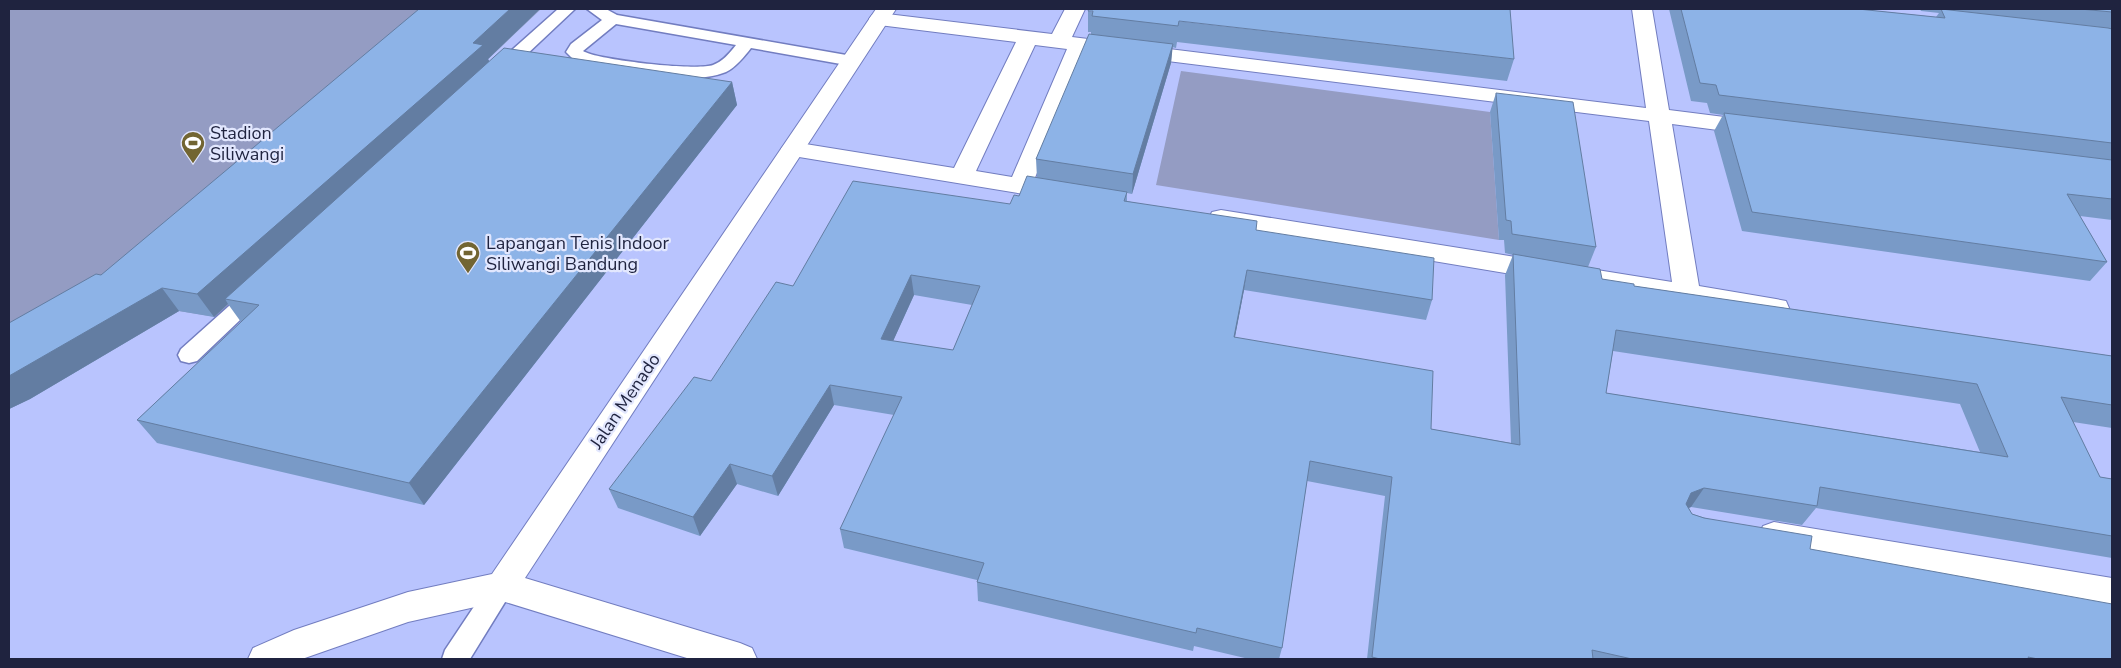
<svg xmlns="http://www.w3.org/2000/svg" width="2121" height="668" font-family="'Nunito Sans',sans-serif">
<rect width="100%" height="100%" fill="#b9c4fe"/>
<path fill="#949cc3" d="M9 9H541L216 317 179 311 30 399 9 409Z
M1181 71 1490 112 1499 240 1156 185Z"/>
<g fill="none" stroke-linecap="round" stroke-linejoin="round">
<g stroke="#727dc0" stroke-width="3">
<path id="lane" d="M558 9H575L507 73H495L493 69 495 65Z
M587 9H606L617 15 852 56 858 58 860 61 858 64 852 66 751 48C744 57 736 67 726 72 685 88 622 69 580 62L574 60 566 52 571 44 602 20ZM616 24 736 45C730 53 722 62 713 65 696 71 597 60 583 51Z
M255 287 262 289 265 294 262 299 197 361 189 363 181 361 178 355 181 349 248 289Z
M502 575 511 578 515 586 470 659H442L445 650 493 578Z"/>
</g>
<g stroke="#727dc0" stroke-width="2">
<path id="street" d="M1065 9H1085L1072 37 1646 108 1632 9H1652L1669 110 1756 121 1764 123 1767 128 1764 133 1756 135 1672 124 1699 286 1776 299 1786 301 1789 308 1786 315 1776 317 1588 285 1584 279 1588 273 1597 270 1672 282 1649 121 1087 51 1034 180 1069 187 1072 192 1069 197 1060 200 793 156 785 154 781 149 785 144 793 142 954 168 1016 42 879 25 872 23 869 19 872 15 879 13 1052 34ZM1035 45 1067 49 1012 177 976 171Z
M1221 210 1547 262 1556 265 1560 271 1556 277 1547 280 1212 224 1209 218 1212 212Z
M1774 522 2112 578V608L1774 550 1763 546 1758 536 1763 526Z"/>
</g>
<g stroke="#727dc0" stroke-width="2">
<path id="secondary" d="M876 9H896L525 578 740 643 752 648 757 659H690L502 601 408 622 302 659H248L253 648 294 630 408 592 492 574Z"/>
</g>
<use href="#lane" fill="#fff" fill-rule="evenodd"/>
<use href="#street" fill="#fff" fill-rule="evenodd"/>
<use href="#secondary" fill="#fff" fill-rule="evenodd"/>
</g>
<path fill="#799ac7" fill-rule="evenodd" d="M540 9 488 59 489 61 732 82 737 105 424 505 157 443 137 420 241 322 228 304 214 317 179 311 30 399 9 409V323L101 275Z
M1669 9H1858L1936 17 1939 13 1921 11 1920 9H2112V220L2080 216 2107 262 2090 281 1742 231 1714 131 1723 115 1710 113 1707 103 1691 101Z
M1088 11 1514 59 1507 81 1177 42 1176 48 1172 47 1171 63 1132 194 1127 193V201L1256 230 1432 300 1426 320 1244 290 1235 337 1431 429 1511 443 1505 275 1513 255 1505 253 1504 240H1499L1490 112 1496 93 1596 247 1588 267 1602 279 1634 286 2112 356V428L2073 422 2100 477 2112 479V558L1816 508 1802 525 1691 507 1689 508 1692 514 1810 549 2112 659H1367L1385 496 1307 481 1282 648 1279 659H1249L1194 646 1193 651 978 601 977 582V580L844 548 840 529 894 415 834 405 778 496 737 484 700 536 618 508 609 489 711 381 793 286 1010 204 1037 178 1036 159 1091 35V32H1088ZM914 295 972 305 953 350 893 341ZM1613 351 1960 404 1980 452 1606 393Z"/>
<path fill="#637da2" d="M510 9H540L488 59 492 66 225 299 228 304 214 317 197 294Z
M1173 44 1171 63 1132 194 1133 174Z
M732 82 737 105 424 505 409 483Z
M1247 270 1244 290 1231 357 1234 337Z
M911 275 914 295 885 359 881 339Z
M162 288 179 311 30 399 9 409V376Z
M830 385 834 405 778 496 772 476Z
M730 464 737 484 700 536 693 517Z
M1704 488 1691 507 1678 512 1691 493Z"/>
<path fill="#8db3e7" stroke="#637da2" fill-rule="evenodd" d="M419 9H510L473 43 483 45 197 294 162 288 9 376V323L96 274 101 275Z
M1089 9H1510L1514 59 1179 21 1178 26 1092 16 1093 11H1088Z
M1681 9H1858L1945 18 1941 9 2108 28 2112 29V143L1719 95 1716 85 1700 83Z
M2080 9H2112V12Z
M1089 34 1173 44 1133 174 1036 159Z
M504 48 732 82 409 483 137 420 259 305 225 299Z
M1496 93 1573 102 1596 247 1512 234 1511 221 1506 220Z
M1724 113 2112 160V199L2067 194 2107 262 1752 212Z
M1027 176 1127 192 1124 201 1257 221 1256 230 1434 258 1432 300 1247 270 1234 337 1433 371 1431 429 1520 445 1513 254 1600 269 1602 279 1634 284V286L2112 356V405L2061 397 2100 477 2112 479V536L1820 487 1817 506 1704 488 1691 493 1686 504 1692 514 1704 518 1812 536 1810 549 2112 604V659H2038L2028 657 2029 659H1632L1592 650 1593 659H1380L1372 657 1392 477 1310 461 1282 648 1197 628 1196 633 977 582 984 563 840 529 902 397 830 385 772 476 730 464 693 517 609 489 694 377 711 381 776 282 793 286 853 181 1010 204 1014 195 1019 196ZM911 275 980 286 953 350 881 339ZM1616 330 1977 384 2008 457 1606 393Z"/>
<defs>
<g id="stadium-pin" transform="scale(1.25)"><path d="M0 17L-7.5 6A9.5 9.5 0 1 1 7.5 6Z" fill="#726532" stroke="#e2e7fe"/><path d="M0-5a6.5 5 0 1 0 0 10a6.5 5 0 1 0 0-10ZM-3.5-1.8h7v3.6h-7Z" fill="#fff"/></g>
</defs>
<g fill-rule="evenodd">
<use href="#stadium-pin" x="193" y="143"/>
<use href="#stadium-pin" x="468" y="253"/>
</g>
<g text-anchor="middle" stroke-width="4.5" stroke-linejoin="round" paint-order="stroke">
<g font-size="18" fill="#1f233f" stroke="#e2e7fe" text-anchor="start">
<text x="210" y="139">Stadion<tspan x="210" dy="21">Siliwangi</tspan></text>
<text x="486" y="249">Lapangan Tenis Indoor<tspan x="486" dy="21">Siliwangi Bandung</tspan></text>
</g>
<g font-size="18" fill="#1f233f" stroke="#e2e7fe">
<text transform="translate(625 401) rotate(-56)" y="6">Jalan Menado</text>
</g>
</g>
<rect width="2121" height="668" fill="none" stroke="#1f233f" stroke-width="20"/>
</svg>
